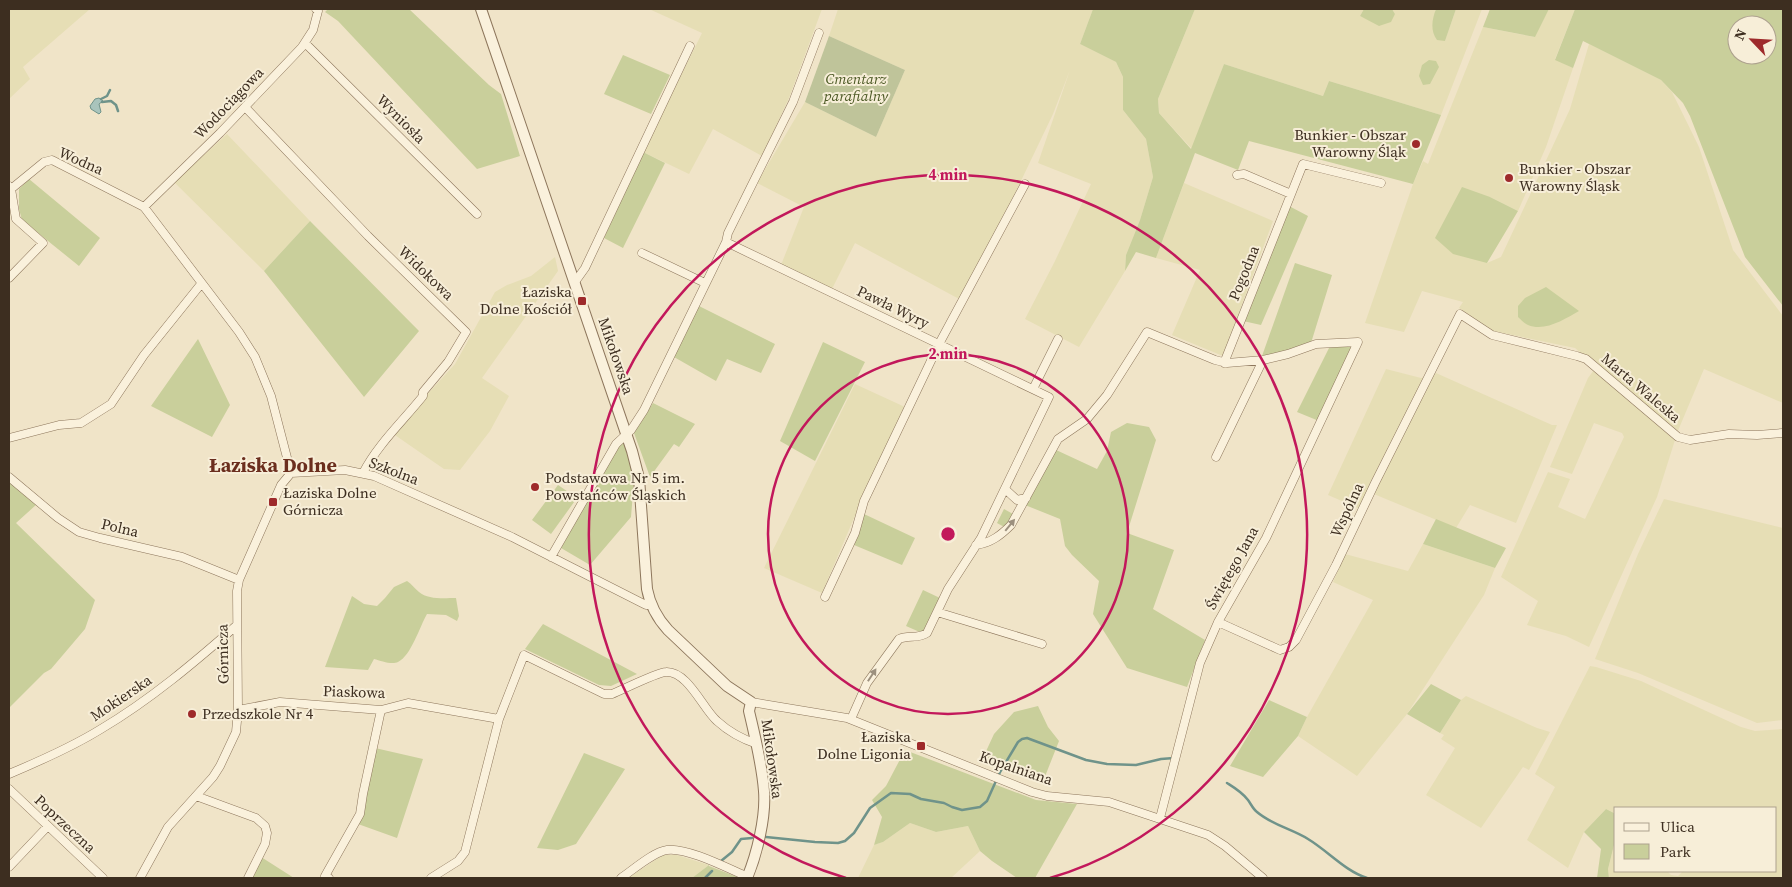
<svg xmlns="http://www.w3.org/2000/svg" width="1792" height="887" font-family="'Source Serif 4',serif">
<rect width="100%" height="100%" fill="#f0e4c8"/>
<path fill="#e6deb5" d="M9 9H90L23 67 30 79 9 99Z
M649 9H822L789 98 762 156 713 129 689 174 643 152 702 33Z
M838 9H1093L1080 44 1116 62 1123 77V110L1146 139 1153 177 1140 220 1126 255 1125 271 1079 347 1025 319 1055 261 1091 184 1038 163 1070 70 1053 114 1008 208 961 300 855 243 832 289 781 265 804 207 757 183 805 102 876 137 905 70 829 36Z
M1195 9H1364L1360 16 1379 25 1395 14 1392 9H1436L1435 11 1445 41 1456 9H1482L1441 115 1329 81 1323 96 1224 64 1192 149 1159 113 1158 99Z
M1549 9H1575L1555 59 1573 68 1546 147 1518 211 1490 197 1487 263 1501 257 1570 109 1589 44 1661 80 1672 92 1699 147 1733 250 1783 316V403L1704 369 1677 433 1575 348 1493 331 1459 308 1463 302 1422 291 1404 332 1365 323 1413 184 1423 161 1428 164 1483 27 1534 37Z
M227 134 310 221 264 271 174 182Z
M1184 183 1273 221 1223 356 1172 335 1200 270 1156 258Z
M555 257 558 271 482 378 509 396 490 431 460 470 444 469 392 433 455 364 495 292 507 285 531 276Z
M1386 369 1421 378 1436 373 1552 425H1557L1516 523 1470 505 1456 528 1369 492 1358 508 1328 495Z
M1594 370 1675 440 1657 497 1589 647 1566 636 1527 625 1538 601 1501 577 1548 472 1570 479 1558 507 1585 519 1624 437 1622 433 1594 423 1572 474 1550 467 1588 378Z
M855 384 905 407 872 476 822 593 764 568Z
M1664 499 1783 528V720L1757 723 1638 673 1595 659 1638 554Z
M1423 544 1495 568 1484 595 1407 714 1357 776 1298 736 1307 717 1373 600 1333 582 1345 554 1408 571Z
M1590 666 1596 667 1641 681 1741 727 1755 731 1783 729V878H1609L1608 869 1616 837V871H1667L1671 875 1678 876 1683 871H1776V808H1616V814L1606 809 1584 832 1568 868 1527 840 1555 787 1535 774Z
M1466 696 1537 728 1550 732 1529 770 1523 767 1481 828 1426 795 1455 748 1441 739 1444 735 1440 733 1461 700Z
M910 823 936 832 968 826 980 851 951 878H858L874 845 883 842Z
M663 855H677L709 865 692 878H628Z"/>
<path fill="#c9cf9b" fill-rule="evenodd" d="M328 9H409L489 85 501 94 520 156 477 169 338 21 325 12Z
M1093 9H1195L1158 99 1159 113 1191 149 1224 64 1323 96 1329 81 1441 115 1413 184 1249 141 1238 170 1195 153 1156 258 1136 252 1125 271 1126 255 1140 220 1153 177 1146 139 1123 110V77L1116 62 1080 44Z
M1364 9H1392L1395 14 1391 22 1379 26 1360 16Z
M1436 9H1456L1445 41 1437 40C1430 31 1432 19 1436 9Z
M1490 9H1549L1535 37 1483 27Z
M1575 9H1783V306L1745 257 1690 116 1683 103 1661 80 1583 41 1573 68 1555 60ZM1737 25H1767V55H1737Z
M623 55 670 75 651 114 604 94Z
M1429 60 1436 61 1439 67 1430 84 1423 85 1419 76 1422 65Z
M643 152 665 163 623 248 604 238Z
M29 179 100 238 79 266 22 220 19 209V189Z
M1462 187 1490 197 1518 211 1487 263 1453 254 1435 238Z
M1289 206 1308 216 1261 325 1243 321Z
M310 221 419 331 364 397 264 271Z
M1295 263 1332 275 1311 343 1288 352 1262 356Z
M1546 287 1579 311C1565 319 1545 332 1528 325 1525 324 1521 320 1518 317V306L1525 298Z
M699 306 775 344 761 373 727 359 716 381 674 357Z
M198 339 230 405 212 437 151 406Z
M823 342 865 362 815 461 780 441Z
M1353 344 1319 421 1297 412 1330 346Z
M653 403 695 424 679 447 674 444 650 477 634 433Z
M1127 423 1149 427 1156 440 1127 533 1174 550 1153 609 1205 640 1187 687 1127 668 1093 614 1099 581 1072 555 1065 546 1060 519 1025 505 1054 449 1097 469 1107 451 1111 432Z
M621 442 626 444 634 480 631 517 590 565 561 548Z
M9 482 37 504 16 523 95 600 85 629 51 669 44 673 9 708Z
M558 485 577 498 551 534 532 520Z
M1004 509 1013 514 1006 528 997 523Z
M864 514 915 538 902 565 854 545Z
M1436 519 1506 548 1495 568 1423 544Z
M407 581C412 584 414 588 419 592 428 600 445 598 456 598L459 616 457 621 446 615 427 614C420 626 411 656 398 662 392 665 381 661 374 659L368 670 325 667 352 596 364 604 377 606 385 598 394 587Z
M923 590 940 598 926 629 922 633 906 626Z
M543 624 637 674 611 686 599 685 525 649Z
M1431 684 1461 700 1440 733 1407 714Z
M1269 700 1307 717 1298 736 1263 777 1230 766Z
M1038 706 1048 727 1059 741 1042 784 982 760 994 734 1014 712Z
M375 748 423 759 397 838 358 824Z
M905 750 1036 800 1077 804 1035 878H1017L992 861 980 851 968 826 936 832 910 823 883 842 874 845 882 817 872 800 886 786Z
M584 753 625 769 576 844 558 850 537 848Z
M1606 809 1616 814V837L1608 869 1609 878H1597L1601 849 1584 832Z
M258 855 294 878H246Z
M709 865V866L740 878H692Z"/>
<path fill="#bfc49a" d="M829 36 905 70 876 137 805 102Z"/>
<path fill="#a9c4bc" stroke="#6f938a" d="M99 98 103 101 99 104 101 112 99 114 91 109 90 106 95 99Z"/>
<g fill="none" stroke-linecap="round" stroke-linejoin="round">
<path stroke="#6f938a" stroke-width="2.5" d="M101 99 107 96 110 90
M102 102 111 101 116 105 118 111
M1227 783C1235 788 1242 792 1248 800 1251 804 1253 809 1257 812 1272 825 1292 829 1308 839 1328 851 1345 871 1367 878
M766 837 815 842 838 843 845 841 854 833 870 808 891 793 910 794 921 799 944 803 952 807 962 810 980 807 987 801 1000 772 1018 742 1022 739 1027 738 1086 760 1107 764 1136 765 1161 759 1174 758
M721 861 732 852 741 839 752 838
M705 878 712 871"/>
<g stroke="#8d765c" stroke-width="9">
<path id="minor" d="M305 43 477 214
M245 107 368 236 466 332 448 362 423 392V396C403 421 378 444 363 473
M1237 175 1244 174 1291 194
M9 186 11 189 44 162 52 160 144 207 239 332 255 357 271 396 291 473
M144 207 220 133 302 47 313 30 318 11 316 9
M726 242 1049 397 981 538 948 589 927 633C919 639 908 635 899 639L867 683 851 719
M642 253 705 283
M9 278 43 243 16 219 11 189
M575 282 585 268 690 46
M1224 363 1303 164 1381 183
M1033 389 1058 339
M9 438 59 425 81 423 111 404 144 355 201 284
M1216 457 1263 360
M9 477 58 518 79 532 100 538 182 557 239 580
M1005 489 1017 500 1026 498
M976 545C991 543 1001 535 1011 525L1058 439 1087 419 1107 395 1147 332 1215 360 1227 363 1263 360 1288 354 1316 344 1358 342 1266 538 1218 622 1200 663 1160 818
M551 557 616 444 631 430 644 410 726 242 728 233 793 102 819 33
M825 597 855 533 864 501 939 344 1025 184
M937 612 1042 644
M1218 622 1280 650 1289 647 1296 640 1336 565 1375 483 1460 314 1492 335 1577 356 1586 359 1678 437 1690 440 1729 434 1757 435 1783 433
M751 702 847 718 1032 792 1047 796 1109 802 1208 835 1225 846 1263 878
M238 710 280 702 381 710 408 703 499 719
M9 774C40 761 72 747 101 729 150 700 195 662 237 625
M9 789 103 878
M196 796 256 818 265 826 267 833 265 844 248 878
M9 867 48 826
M140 878 168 827 213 777 220 766 236 732 238 710 237 591 239 580 281 485 291 473 345 470 374 476 512 537 640 602 646 605H651
M329 878 325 876 360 814 363 794 381 710
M431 878 458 861 465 852 499 719 524 655 604 694H612C622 690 658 672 666 672 688 671 703 709 717 721 729 732 742 739 757 744
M621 878C633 870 653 852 667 850 687 847 729 869 748 877"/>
</g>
<g stroke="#8d765c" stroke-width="12">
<path id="tertiary" d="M481 9 632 451 639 478 647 589C650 605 657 618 668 630L727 686 751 702 749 711C755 737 762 764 764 791 766 817 757 854 747 878"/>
</g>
<use href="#minor" stroke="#faf1dc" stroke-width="8"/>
<use href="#tertiary" stroke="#faf1dc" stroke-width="10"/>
</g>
<defs><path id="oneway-solid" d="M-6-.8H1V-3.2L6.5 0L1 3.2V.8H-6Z" transform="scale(1.25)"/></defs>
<g fill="#9c907e">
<use href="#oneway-solid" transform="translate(1010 525) rotate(-51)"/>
<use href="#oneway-solid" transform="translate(872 675) rotate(-57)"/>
</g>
<g fill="none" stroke="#c2185b" stroke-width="2.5">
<circle cx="948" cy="534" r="180"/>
<path d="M846 878A359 359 0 1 1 1050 878"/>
</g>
<g fill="#9e2a2b" stroke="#f7eed8" stroke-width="2">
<circle cx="1416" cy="144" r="5"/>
<circle cx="1509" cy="178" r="5"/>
<rect x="577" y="296" width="10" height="10" rx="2.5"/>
<circle cx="535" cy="487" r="5"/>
<rect x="268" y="497" width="10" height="10" rx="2.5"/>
<circle cx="192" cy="714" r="5"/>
<rect x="916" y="741" width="10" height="10" rx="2.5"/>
</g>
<g text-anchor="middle" stroke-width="4" stroke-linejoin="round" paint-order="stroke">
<g font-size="15" font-style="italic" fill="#4d5a26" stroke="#f7eed8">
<text x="856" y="84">Cmentarz<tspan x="856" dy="17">parafialny</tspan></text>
</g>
<g font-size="15" fill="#3d2e20" stroke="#f7eed8">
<text transform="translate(229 103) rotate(-46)" y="5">Wodociągowa</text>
<text transform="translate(401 119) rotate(45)" y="5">Wyniosła</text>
<text transform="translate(81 161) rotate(24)" y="5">Wodna</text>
<text transform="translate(426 273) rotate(44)" y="5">Widokowa</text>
<text transform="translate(1244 273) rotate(-68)" y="5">Pogodna</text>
<text transform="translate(893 307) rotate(26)" y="5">Pawła Wyry</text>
<text transform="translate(616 356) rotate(71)" y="5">Mikołowska</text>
<text transform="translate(1641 388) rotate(40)" y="5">Marta Waleska</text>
<text transform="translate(394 471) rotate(21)" y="5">Szkolna</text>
<text transform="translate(1347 510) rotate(-65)" y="5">Wspólna</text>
<text transform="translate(120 528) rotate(13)" y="5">Polna</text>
<text transform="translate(1232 568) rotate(-61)" y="5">Świętego Jana</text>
<text transform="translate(223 654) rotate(-91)" y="5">Górnicza</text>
<text transform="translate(354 692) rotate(2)" y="5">Piaskowa</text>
<text transform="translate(121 698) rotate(-34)" y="5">Mokierska</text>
<text transform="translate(772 759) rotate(82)" y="5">Mikołowska</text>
<text transform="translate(1016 768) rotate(19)" y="5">Kopalniana</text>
<text transform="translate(65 824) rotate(43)" y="5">Poprzeczna</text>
</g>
<g font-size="15" fill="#3d2e20" stroke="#f7eed8" text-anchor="start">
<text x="1406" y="140" text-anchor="end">Bunkier - Obszar<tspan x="1406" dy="17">Warowny Śląk</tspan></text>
<text x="1519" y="174">Bunkier - Obszar<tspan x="1519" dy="17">Warowny Śląsk</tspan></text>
<text x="572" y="297" text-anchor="end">Łaziska<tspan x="572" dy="17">Dolne Kościół</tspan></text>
<text x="545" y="483">Podstawowa Nr 5 im.<tspan x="545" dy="17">Powstańców Śląskich</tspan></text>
<text x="283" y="498">Łaziska Dolne<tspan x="283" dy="17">Górnicza</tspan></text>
<text x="202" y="719">Przedszkole Nr 4</text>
<text x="911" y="742" text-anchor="end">Łaziska<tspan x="911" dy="17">Dolne Ligonia</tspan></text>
</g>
<g font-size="20" font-weight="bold" fill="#6b2e1e" stroke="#f7eed8">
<text x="273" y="472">Łaziska Dolne</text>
</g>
</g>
<circle cx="948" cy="534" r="8" fill="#c2185b" stroke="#f7eed8" stroke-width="2.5"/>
<g font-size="15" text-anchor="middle" font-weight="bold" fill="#c2185b" stroke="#f7eed8" stroke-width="4" stroke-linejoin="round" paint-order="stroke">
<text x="948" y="180">4 min</text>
<text x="948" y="359">2 min</text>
</g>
<rect width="1792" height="887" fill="none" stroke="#3d2e20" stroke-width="20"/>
<rect x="1614" y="807" width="162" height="65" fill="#f7eed8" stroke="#ada18e"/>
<rect x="1624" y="823" width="25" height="8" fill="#faf1dc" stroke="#ada18e"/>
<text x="1660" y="832" font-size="15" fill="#3d2e20">Ulica</text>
<rect x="1624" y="844" width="25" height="15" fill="#c9cf9b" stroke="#ada18e"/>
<text x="1660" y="857" font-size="15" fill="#3d2e20">Park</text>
<g transform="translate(1752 40) rotate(295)"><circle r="24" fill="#f7eed8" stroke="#ada18e"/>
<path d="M0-4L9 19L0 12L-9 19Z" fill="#9e2a2b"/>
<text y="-8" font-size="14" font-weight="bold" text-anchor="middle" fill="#3d2e20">N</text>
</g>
</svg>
